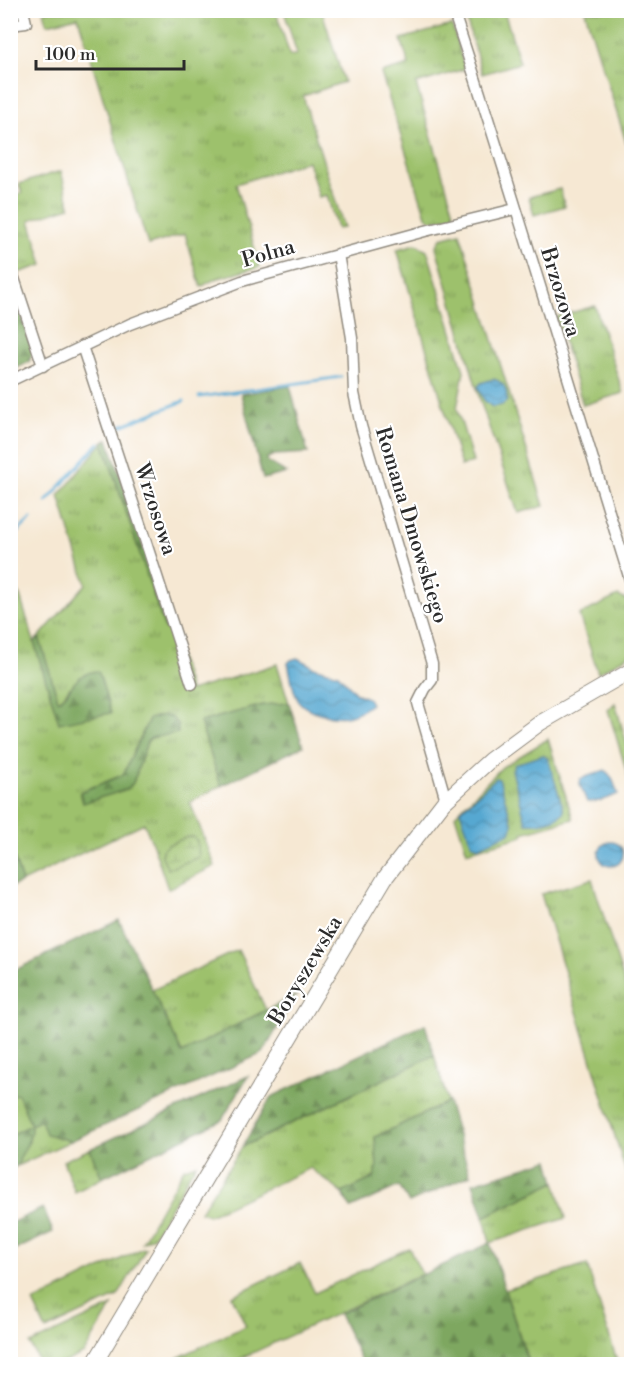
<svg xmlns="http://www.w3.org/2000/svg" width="642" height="1375" font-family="'Libre Bodoni',serif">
<defs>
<pattern id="grass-tufts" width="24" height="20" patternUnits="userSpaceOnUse" patternTransform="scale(1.5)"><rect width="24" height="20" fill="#9dc16c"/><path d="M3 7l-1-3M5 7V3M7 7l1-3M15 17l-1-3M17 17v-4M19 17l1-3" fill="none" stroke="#809d59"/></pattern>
<pattern id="forest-firs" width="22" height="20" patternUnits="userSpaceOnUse" patternTransform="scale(1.5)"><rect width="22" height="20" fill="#7ea760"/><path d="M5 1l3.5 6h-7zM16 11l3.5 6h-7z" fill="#67884f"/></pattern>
<pattern id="wetland-marsh" width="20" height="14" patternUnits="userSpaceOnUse" patternTransform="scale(1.5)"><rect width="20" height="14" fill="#9dc16c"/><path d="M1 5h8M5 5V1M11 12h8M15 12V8" fill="none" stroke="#809d59"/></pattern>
<pattern id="water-waves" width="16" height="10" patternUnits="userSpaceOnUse" patternTransform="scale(1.5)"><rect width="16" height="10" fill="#56a8d1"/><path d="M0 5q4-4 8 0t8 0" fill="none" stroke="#4789aa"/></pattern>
</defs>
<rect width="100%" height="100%" fill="#fff"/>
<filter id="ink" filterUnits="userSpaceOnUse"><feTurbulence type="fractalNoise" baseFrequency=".0167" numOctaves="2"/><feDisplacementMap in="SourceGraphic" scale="12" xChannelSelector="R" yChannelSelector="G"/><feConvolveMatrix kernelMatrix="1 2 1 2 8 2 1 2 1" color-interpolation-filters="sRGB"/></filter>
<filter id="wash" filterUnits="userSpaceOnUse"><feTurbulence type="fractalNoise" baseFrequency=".008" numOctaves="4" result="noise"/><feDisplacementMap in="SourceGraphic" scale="24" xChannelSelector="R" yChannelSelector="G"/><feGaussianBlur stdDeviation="1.35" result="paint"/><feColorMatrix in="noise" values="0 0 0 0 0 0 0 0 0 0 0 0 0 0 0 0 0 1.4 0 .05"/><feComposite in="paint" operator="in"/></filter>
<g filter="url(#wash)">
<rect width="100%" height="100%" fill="#f6e8d3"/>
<path fill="url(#grass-tufts)" stroke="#64764c" stroke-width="1.5" fill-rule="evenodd" d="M44 11H276L290 56 297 54 284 11H322L344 82 303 96 344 228 337 229 327 195 319 197 308 161 236 184 260 267 215 279 201 287 185 234 148 245 78 17 47 24Z
M464 11H504L520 63 482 74Z
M585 11H631V158Z
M452 25 465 69 416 84 455 216 433 221 426 216 381 73 409 65 401 39Z
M61 171 70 207 30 220 43 265 18 273 11 251 10 196 22 193 19 184Z
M560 189 565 206 534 215 529 197Z
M460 233 544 506 518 513 481 403 436 247 441 238Z
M416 244 427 250 464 371 457 408 473 462 461 466 397 249Z
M595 306 623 393 583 405 556 317Z
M103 442 165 629 170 628 190 691 277 664 289 703 263 705 200 722 221 786 190 802 215 866 168 889 153 845 144 823 22 882 10 846V594L19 593 59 722 70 687 63 697 58 700 39 637 86 584 59 496ZM149 719 150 738 147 742 133 783 80 792 123 775Z
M618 596 627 600 631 615V654L598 673 579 615Z
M615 703 631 758V786L608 710Z
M548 739 573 819 523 833V836L467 852 455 815 502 767Z
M592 879 631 1004V1189L541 894Z
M238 950 266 1010 182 1053 152 990Z
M434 1055 448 1102 375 1137 377 1168 374 1178 342 1193 310 1168 209 1215 200 1212 242 1147Z
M18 1094 31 1125 41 1120 53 1136 71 1141 17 1166 21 1152 29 1142 31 1126 11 1135V1095Z
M90 1149 102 1178 75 1192 63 1161Z
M196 1164 153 1237 142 1242 184 1168Z
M555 1182 566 1218 490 1243 484 1217Z
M143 1248H146L118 1296 46 1330 33 1302Z
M409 1248 422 1274 229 1364H164L246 1326 232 1296 300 1263 315 1293Z
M587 1265 618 1364H529L505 1290Z
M112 1306 84 1353 61 1364H40L30 1344Z"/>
<path fill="url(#forest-firs)" stroke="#546946" stroke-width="1.5" d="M10 280 33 351 29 362 11 371Z
M290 386 308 453 275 455 267 458 268 462 287 473 263 479 241 394Z
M108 439 170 628 165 630 103 442Z
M39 637 58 700C74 693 69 676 96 671L99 673 111 713 59 723 34 642Z
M289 703 303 746 221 786 200 722 263 705Z
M163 715 172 718 178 725V733L151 738 147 742 133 783 128 789 83 803 80 792 123 775 149 719Z
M10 846 22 882 11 887H10Z
M119 920 182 1053 296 995 263 1053 71 1141 46 1134 41 1120 31 1125C32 1142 22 1150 17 1166L11 1169V1135L31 1125 18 1094 11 1095V972Z
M425 1024 434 1055 242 1147 271 1097Z
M248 1076 222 1120 102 1178 90 1149Z
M448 1102 470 1175 409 1203 399 1186 351 1208 342 1193 374 1178 377 1168 375 1137Z
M549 1160 555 1182 484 1217 473 1183Z
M43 1208 53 1232 11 1252V1223Z
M490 1243 528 1363 522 1364H363L339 1314Z"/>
<path fill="url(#wetland-marsh)" stroke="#64764c" stroke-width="1.5" d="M187 837H193L197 841 199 857 168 869 162 856V850L168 845Z"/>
<path fill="url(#water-waves)" stroke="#406a7e" stroke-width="1.5" d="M493 379C505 382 507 390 507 401L502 405 492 407 484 400 478 387 481 383Z
M297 658 314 667 338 674 357 694 368 698 371 704C351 720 336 719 313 711 307 708 301 706 298 700 292 690 291 675 288 663L291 660Z
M543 755 548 759 564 811C557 822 538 824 526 823L512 770 515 764Z
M605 770C612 776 614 783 618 794L600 801 587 802 580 785V779Z
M496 778 499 779 513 825 510 833 478 847 472 844 460 811Z
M599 854a12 12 0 1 1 24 0a12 12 0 1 1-24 0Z"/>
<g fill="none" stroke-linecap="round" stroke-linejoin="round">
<path stroke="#56a8d1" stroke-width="3" d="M199 397 341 377
M118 427 184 401
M46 502 99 443
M10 539 31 519
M10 576 14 587 10 588"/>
</g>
</g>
<g filter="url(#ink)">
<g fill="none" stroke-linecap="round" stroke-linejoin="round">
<g stroke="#908a7f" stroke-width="13">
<path id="street" d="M453 10C516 201 572 394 632 586
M10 25 26 23 23 10
M338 254 352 338 354 393 361 426 432 664V680L425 689 418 703 446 800
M10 266 43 366
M82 346 192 684
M10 381 130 324 242 281 425 231 515 209"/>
</g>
<g stroke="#908a7f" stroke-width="17">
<path id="secondary" d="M94 1364 385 878 443 803 490 760 540 723 632 670"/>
</g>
<use href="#street" stroke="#fff" stroke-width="10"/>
<use href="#secondary" stroke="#fff" stroke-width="15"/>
</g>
</g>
<g text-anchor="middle" stroke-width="4.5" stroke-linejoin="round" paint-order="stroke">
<g font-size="21" fill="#2b2b2b" stroke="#fff">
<text transform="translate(268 253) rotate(-16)" y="7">Polna</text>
<text transform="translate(561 292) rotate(73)" y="7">Brzozowa</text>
<text transform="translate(156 509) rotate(72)" y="7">Wrzosowa</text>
<text transform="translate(412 525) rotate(73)" y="7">Romana Dmowskiego</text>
<text transform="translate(305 970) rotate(-59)" y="7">Boryszewska</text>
</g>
</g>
<rect width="642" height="1375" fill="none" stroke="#fff" stroke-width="36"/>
<path d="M36 60v9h148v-9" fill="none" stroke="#2b2b2b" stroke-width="3"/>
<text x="45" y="60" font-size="18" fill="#2b2b2b" stroke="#ffffff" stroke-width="4.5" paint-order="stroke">100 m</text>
</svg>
